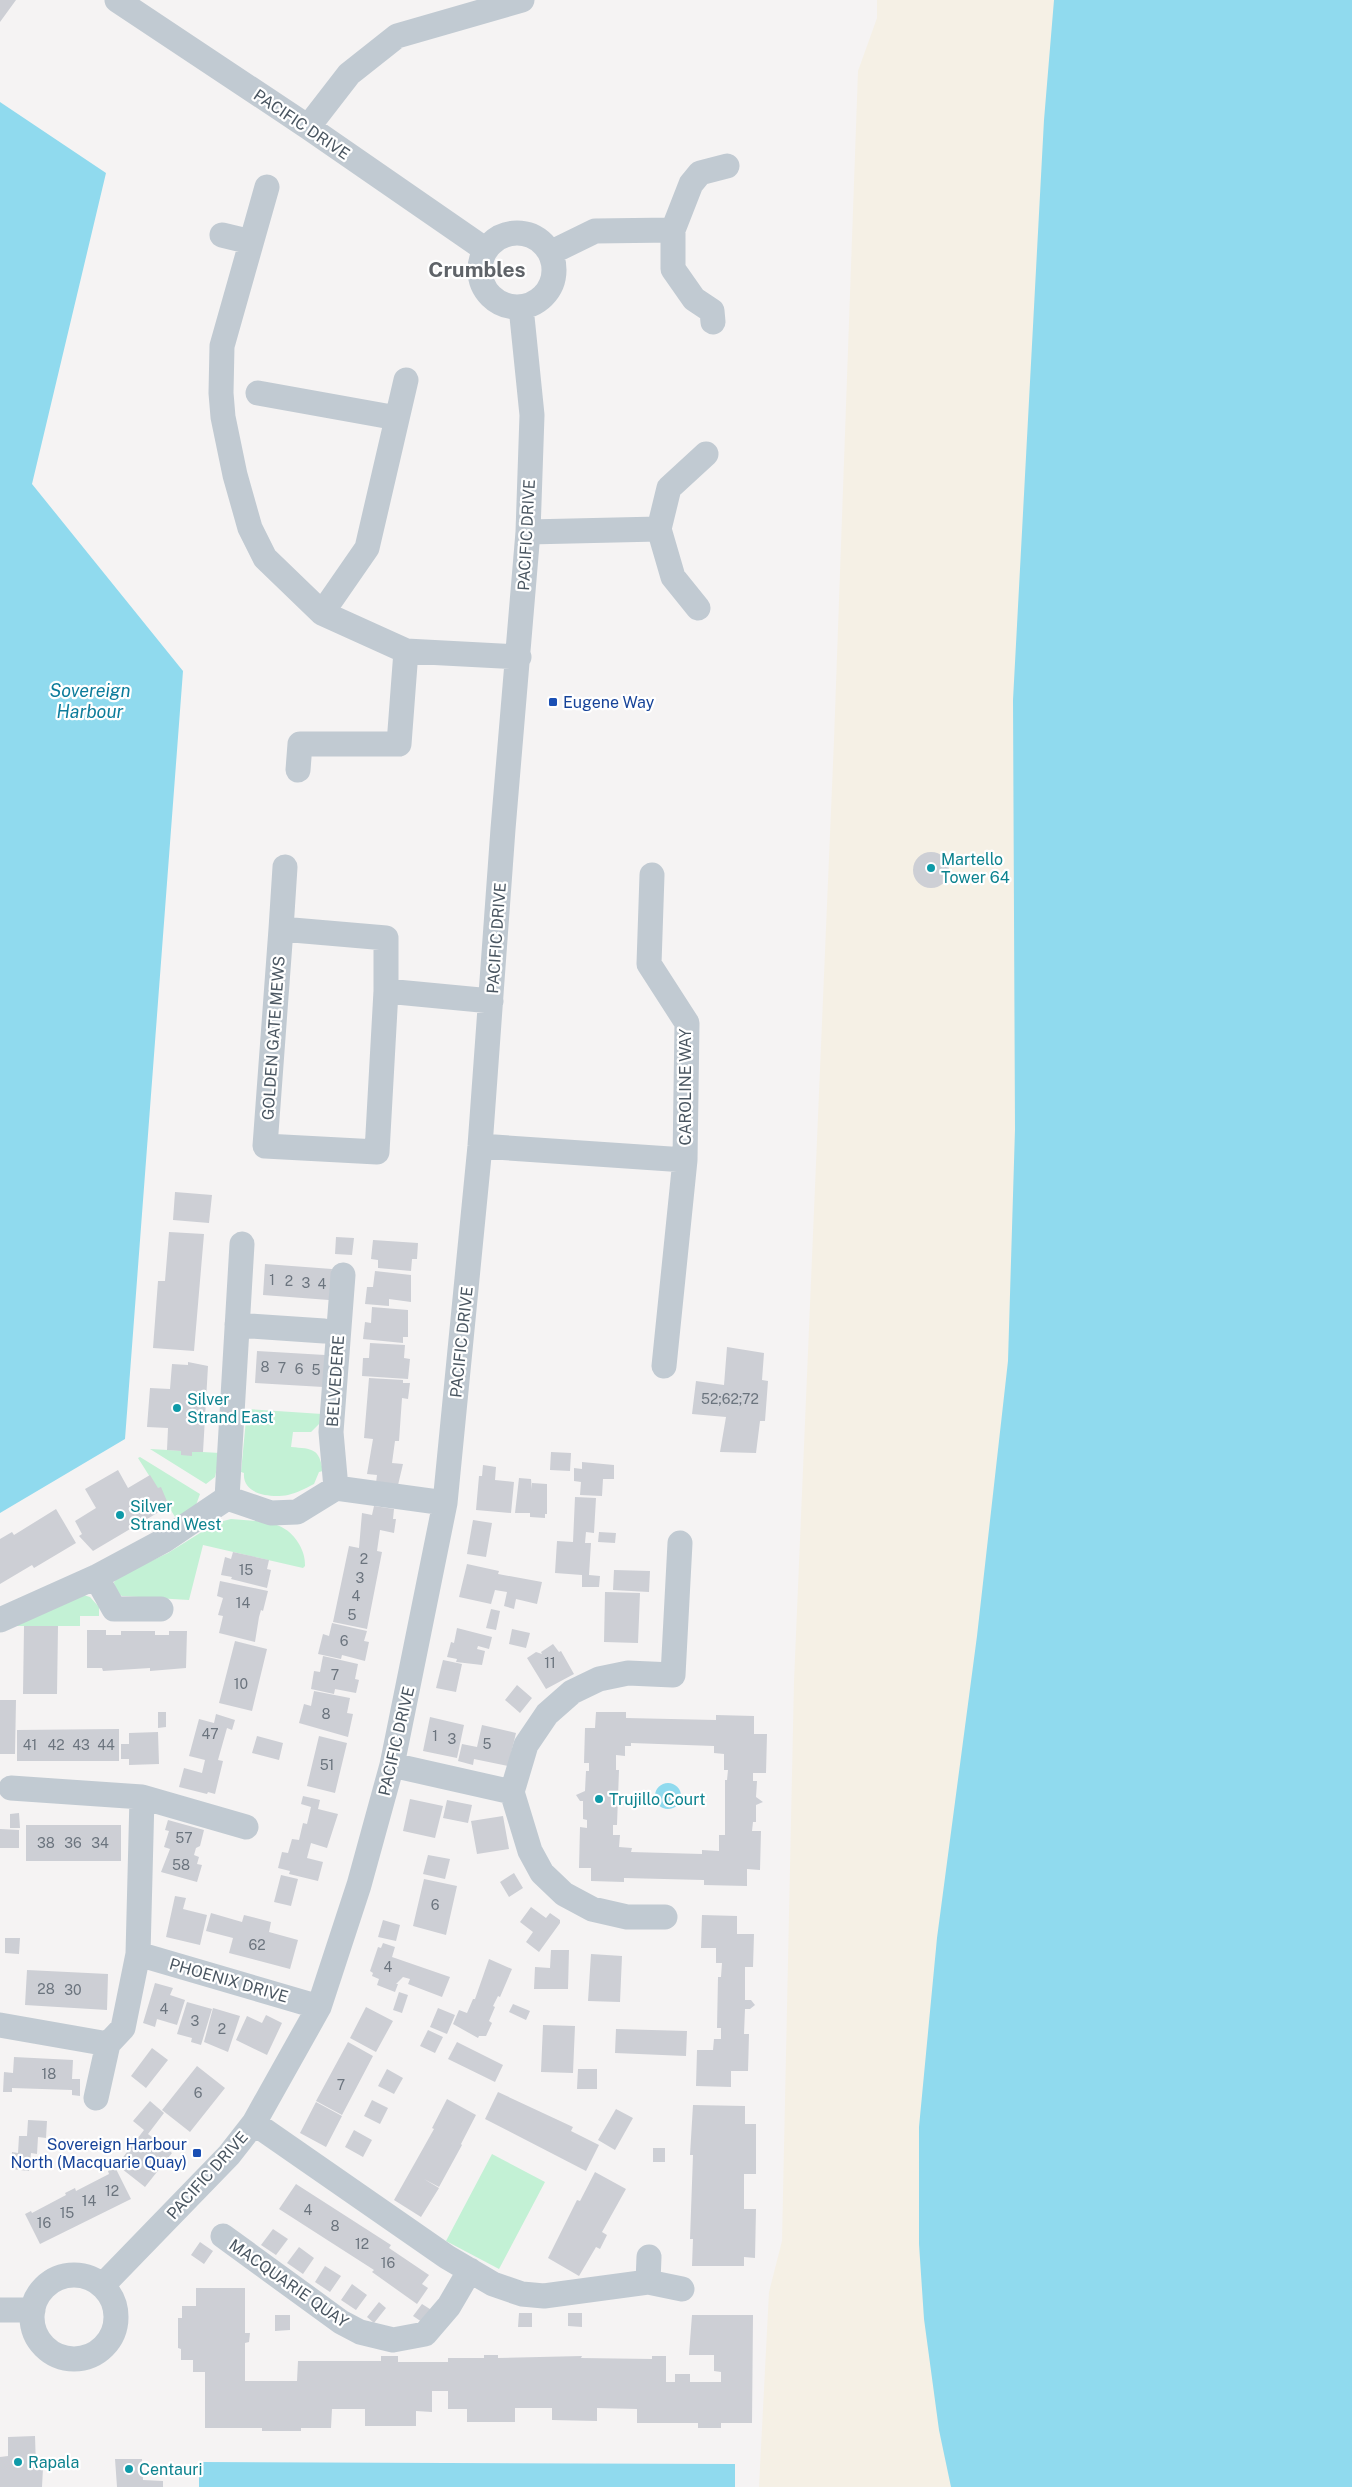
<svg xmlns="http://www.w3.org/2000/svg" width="1352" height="2487" font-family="'Public Sans',sans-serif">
<rect width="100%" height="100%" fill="#f5f3f3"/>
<path fill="#c3f1d5" d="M247 1409 322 1414 320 1423 311 1432H293L291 1447C313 1449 319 1448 323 1471L319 1472 314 1484C306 1488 297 1493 288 1495 271 1498 242 1495 244 1473L241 1472Z
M150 1449 220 1453 215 1477 206 1484Z
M140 1457 200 1494 196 1505 177 1520 138 1458Z
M231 1519C258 1522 284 1518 299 1544 303 1551 305 1557 305 1566L303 1568 203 1545 189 1600 122 1596 115 1593 114 1582 119 1576 168 1553 216 1523Z
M80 1594 90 1597 99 1607V1616H80V1626H6Z
M492 2154 545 2182 499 2269 446 2241Z"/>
<path fill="#f5f0e5" d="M877 0H1267L1022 2487H759L769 2292 782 2241 794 1681 834 740 858 71 877 18Z"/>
<path fill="#90daee" d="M1054 0H1352V2487H951L939 2430 924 2319 919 2244V2127L937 1938 977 1636 1008 1361 1015 1129 1013 700 1044 120Z
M0 102 106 173 32 484 183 671 125 1439 0 1513Z
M655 1796a13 13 0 1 1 26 0a13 13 0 1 1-26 0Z
M199 2462 735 2464V2487H199Z"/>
<path fill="#cdcfd5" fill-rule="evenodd" d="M0 0H16L0 22Z
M913 870a18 18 0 1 1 36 0a18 18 0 1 1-36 0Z
M175 1192 212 1195 209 1223 173 1220Z
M169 1232 204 1234 194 1351 153 1348 158 1281H165Z
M336 1237 354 1238 352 1255 335 1254Z
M373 1240 418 1243 417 1259H412L411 1271 378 1268V1260L371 1259Z
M265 1264 332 1269 329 1300 263 1295Z
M375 1271 411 1275V1302L389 1299V1306L365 1304 367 1287H373Z
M372 1307 408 1310V1337H403V1343L363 1339 365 1322 371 1323Z
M370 1343 405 1345 404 1358 410 1359 408 1379 362 1376 363 1358H369Z
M727 1347 764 1353 762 1380 768 1381 765 1421H760L756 1453 720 1452 726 1417 692 1414 696 1381 724 1385Z
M257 1351 325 1355 323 1387 255 1383Z
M188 1362 208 1366 203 1452H192V1456L181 1455V1451L167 1450 168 1428 147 1427 150 1388 170 1389 172 1364 188 1365Z
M369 1378 403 1380V1383H410L408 1399 402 1398 399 1441H395L392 1463 403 1464 398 1485 376 1483 377 1475 367 1474 373 1439 364 1438Z
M551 1452 571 1453 570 1471 550 1470Z
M582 1462 614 1465V1479H603L602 1496 580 1495 581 1482 574 1481V1468L582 1469Z
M483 1465 496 1467 495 1480 514 1482 511 1513 476 1510 479 1476H482Z
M118 1470 128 1488 150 1475 158 1488 161 1487 169 1506 93 1551 79 1536 82 1534 75 1521 96 1508 85 1489Z
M519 1478 531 1479 532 1490V1483L547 1484V1514H545V1518L530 1517V1513H515Z
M575 1497 596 1498 594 1533 586 1532 585 1543H591L589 1575 600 1576 599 1587H582V1575L555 1573 557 1541 573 1542Z
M374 1506 394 1509 393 1519H396L394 1533 380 1530 377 1551 382 1552 367 1629 333 1622 349 1546 359 1548 362 1513 372 1515Z
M56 1509 76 1543 34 1568 32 1565 0 1584V1539L12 1532 14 1535Z
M473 1520 492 1523 486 1557 467 1554Z
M599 1532 616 1533 615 1543 598 1542Z
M233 1552 269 1560 267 1569 271 1570 267 1588 231 1579 232 1577 221 1575 225 1557 231 1559Z
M467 1564 499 1571 498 1574 542 1582 537 1604 516 1599 514 1609 504 1606 507 1592 495 1590 491 1604 459 1597Z
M614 1570 650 1571 649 1592 613 1590Z
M220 1581 268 1591 263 1611 261 1610 259 1617 255 1642 219 1633 223 1616 218 1615 223 1598 217 1596Z
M605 1592 640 1593 638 1643 604 1642Z
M491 1609 500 1611 496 1630 486 1628Z
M332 1623 367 1631 364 1641 369 1642 365 1661 342 1655 341 1659 318 1654 323 1634 329 1636Z
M24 1626H58L57 1694H23Z
M457 1628 492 1637 489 1649 478 1646 477 1649 485 1651 482 1665 456 1662 457 1659 447 1657 451 1642 454 1643Z
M512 1629 530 1633 526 1648 509 1644Z
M87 1630H106V1635H121V1631H155V1635H169V1631H187L186 1668 150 1671V1668L103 1671 102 1668H87Z
M235 1641 267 1649 252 1711 219 1703Z
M553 1644 559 1652 561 1651 574 1674 546 1689 527 1658 536 1652 542 1654 541 1652Z
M323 1656 358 1664 355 1679 359 1680 356 1693 335 1689 334 1694 311 1689 314 1671 320 1672Z
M443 1660 462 1664 456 1692 436 1688Z
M517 1685 532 1698 520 1713 505 1700Z
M314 1691 350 1698 347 1713 353 1714 348 1737 299 1723 304 1704 311 1706Z
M0 1700H16L15 1754H0Z
M158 1712H166V1727L158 1728Z
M596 1712H626V1718L716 1720V1715L754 1716V1734H767L766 1773H753V1781H757L756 1797 763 1802 756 1805V1822H753L752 1831H761L760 1870 747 1869V1886L704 1885V1880L624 1878V1882L591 1881V1868H579L580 1827 587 1828V1820L583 1819V1801H580L576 1795 585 1791 586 1771H589V1763H584L585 1728H595ZM631 1743 714 1746V1753L724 1754V1770H728L727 1780H725V1835H719V1851L702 1850V1854L631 1852 632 1848 619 1847 620 1835H613V1825H617L619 1770H616V1755L625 1756V1746H631Z
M216 1714 235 1720 232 1730 227 1728 218 1760 223 1761 215 1794 208 1792 207 1794 179 1787 184 1768 202 1773 205 1760 189 1756 199 1719 214 1723Z
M430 1717 464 1725 457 1758 423 1751Z
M482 1725 516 1733 508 1766 474 1759 473 1765 458 1761 462 1744 477 1747Z
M119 1729V1761H17V1730Z
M158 1732 159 1764 129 1765V1759H121V1744H129V1733Z
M257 1736 283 1743 279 1760 252 1753Z
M319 1736 347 1743 335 1793 307 1786Z
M303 1796 320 1800 318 1809 338 1814 327 1848 311 1843 307 1858 323 1862 318 1881 289 1874 290 1871 278 1868 282 1852 288 1853 292 1839 299 1840 303 1823 307 1824 311 1807 301 1804Z
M410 1799 443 1806 435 1838 403 1831Z
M447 1800 472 1805 468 1823 443 1818Z
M19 1813 20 1828H10V1814Z
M503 1816 509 1849 477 1854 471 1821Z
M168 1820 204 1830 200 1846 196 1848 194 1855 199 1857 197 1864 202 1865 197 1882 161 1872 170 1849 164 1847 169 1831 165 1830Z
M26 1825H121V1861H26Z
M0 1829 19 1830V1848H0Z
M428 1855 450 1859 445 1879 423 1874Z
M514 1873 523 1888 509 1897 500 1882Z
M281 1875 298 1879 291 1906 274 1902Z
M424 1879 457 1886 446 1935 413 1926Z
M175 1896 186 1898 183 1909 207 1915 200 1945 166 1937Z
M531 1907 546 1918 550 1913 560 1920V1923L539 1952 526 1942 533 1932 520 1922Z
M211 1913 242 1922 244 1915 271 1922 269 1932 298 1940 290 1969 229 1953 233 1938 206 1931Z
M702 1915 737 1916V1934H754L753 1967H745V2000H751L755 2005 750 2009H745L744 2034H749L748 2071H731V2087L696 2086 697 2050H713L714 2039H721V2028H717L718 1977H721L722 1963H716V1948H701Z
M383 1920 400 1925 396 1941 378 1937Z
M5 1938H20L19 1954 5 1953Z
M383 1943 395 1947 392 1957 450 1977 442 1997 408 1984 410 1979 403 1977 396 1984H398L395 1992 377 1985 379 1979 372 1976 373 1973 370 1971 378 1947 381 1948Z
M551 1950H569L568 1989H534L535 1967 550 1968Z
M591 1954 622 1956 620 2002 588 2001Z
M489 1959 512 1969 500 1997 498 1996 493 2006 495 2007 489 2021 492 2023 486 2036H479L478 2038 453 2024 459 2010 467 2013 473 1999H475Z
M27 1970 108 1974 107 2010 25 2005Z
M155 1983 173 1988 170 1995 185 2000 177 2025 157 2019 155 2027 143 2023Z
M399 1992 408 1995 402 2013 393 2010Z
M187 2002 212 2009 201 2045 191 2042 192 2038 177 2034Z
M513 2004 530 2011 526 2020 509 2012Z
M366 2007 393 2021 376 2052 350 2038Z
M213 2008 240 2016 228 2052 204 2042Z
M438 2008 455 2015 447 2034 430 2027Z
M266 2015 282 2023 267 2055 236 2040 247 2016 262 2023Z
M543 2025 575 2026 573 2073 541 2072Z
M616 2029 687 2031 686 2056 615 2053Z
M428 2030 443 2037 435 2053 420 2046Z
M348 2042 373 2056 342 2115 316 2101Z
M457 2042 503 2065 495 2082 448 2059Z
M152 2048 168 2060 146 2088 131 2076Z
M14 2057 73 2060 72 2079H80V2096L72 2095V2090L12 2088V2092H3L4 2072 13 2073Z
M197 2066 225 2088 190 2132 162 2110Z
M387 2069 403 2078 394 2094 378 2086Z
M578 2069H597V2089H577Z
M498 2092 573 2127 571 2131 599 2145 586 2171 485 2119Z
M447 2099 476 2115 461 2144 462 2145 439 2187 424 2179 439 2188 421 2217 394 2200 434 2129 432 2128Z
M372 2100 388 2108 380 2124 364 2116Z
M150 2101 164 2113 148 2134 172 2153 145 2187 117 2165 144 2130 133 2121Z
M316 2102 342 2116 326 2147 300 2133Z
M693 2105 745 2106V2124H756V2174H744V2209H756L755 2258 744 2257V2266H692L693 2239H690L693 2155H690Z
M616 2109 633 2118 615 2150 598 2140Z
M28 2120 47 2121 46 2138 38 2137 37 2154 31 2153 29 2171 11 2169 12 2152 18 2153 19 2136H27Z
M354 2130 372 2140 363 2157 345 2147Z
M653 2148H665V2162H653Z
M115 2167 131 2199 40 2244 25 2214 31 2211 32 2213 66 2195 65 2193 75 2188 76 2191 109 2174 108 2171Z
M595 2172 626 2189 602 2232 607 2235 600 2249 596 2247 579 2276 548 2258 577 2200 580 2201Z
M296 2184 391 2245 389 2248 429 2275 422 2284 428 2288 417 2304 372 2272 374 2270 279 2209Z
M273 2229 288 2239 276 2255 261 2245Z
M200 2242 213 2251 204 2264 191 2255Z
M299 2247 314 2258 303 2274 287 2263Z
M325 2266 341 2276 330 2292 315 2282Z
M352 2284 367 2295 356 2310 341 2300Z
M196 2288H245V2333H250L249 2342 245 2343V2381H297L298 2361H381V2356H398V2362H448V2358H484V2355H498V2358L582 2356 581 2358 652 2359V2356H666V2382H675V2374H690V2382H721V2372L714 2371V2355H689L692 2315H753L752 2423H721V2428H698V2423H637V2409L597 2408V2421L552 2420V2408H515V2422H467V2409H448V2391H432V2412L416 2411V2426H365V2409H332L331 2428H301V2431H262V2428H205V2372H193V2360H181V2349L178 2348V2318H182V2306H196Z
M379 2302 386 2308 374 2323 367 2317Z
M422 2304 433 2311 425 2324 413 2316Z
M519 2313H532V2327H518Z
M568 2313H582V2327L568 2326Z
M275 2315H290V2330L275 2331Z
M35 2436 36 2467 43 2468 42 2487H0V2457L8 2456V2437Z
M115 2459H142L143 2480 163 2481V2487H117Z"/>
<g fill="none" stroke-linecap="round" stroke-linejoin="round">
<path stroke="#c1cad2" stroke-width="25" d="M117 0 308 127 486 250
M308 127 349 74 397 36 522 0
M267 187 222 346 221 393 223 417 235 475 250 528 265 558 322 613 406 651 519 657
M480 270a37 37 0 1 1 74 0a37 37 0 1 1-74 0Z
M222 235 251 242
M550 253 595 231 673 230
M713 322 712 311 694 299 673 269V230L691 184 700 173 727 166
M258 393 397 418
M528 532 659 529
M698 608 673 577 659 529 669 488 706 454
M322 613 367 548 406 380
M298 770 300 744H399L406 651
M652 875 649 964 687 1023 685 1160 664 1366
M281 929 265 1146 377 1152 386 991V938L281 929 285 867
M386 991 491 1001
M480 1146 685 1160
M237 1325 324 1331
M336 1488 331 1432 343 1275
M227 1498 242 1244
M227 1498 271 1513 297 1512 336 1488 445 1503
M96 1577 114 1609H161
M0 1620 96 1577 163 1541 227 1498
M392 1765 512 1792
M142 1797 246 1827
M665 1917H627L592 1909 564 1894 542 1873 530 1851 512 1792 526 1745 547 1714 572 1692 599 1679 628 1673 673 1675 680 1543
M138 1954 319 2007
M0 2025 108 2044 123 2028 138 1954 142 1797 11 1788
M96 2098 108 2044
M254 2123 447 2257 493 2284 522 2294 544 2296 648 2282
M223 2236 341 2322 360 2332 393 2340 425 2334 449 2306 470 2270
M649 2257 648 2282 682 2289
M32 2317a42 42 0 1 1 84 0a42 42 0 1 1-84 0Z
M102 2286 229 2155 254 2123 319 2007 359 1885 392 1765 445 1503 480 1146 503 829 528 532 532 415 521 307
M0 2310H33"/>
</g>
<g fill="#1a4fb4" stroke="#fff" stroke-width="2">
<rect x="548" y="697" width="10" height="10" rx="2.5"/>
<rect x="192" y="2148" width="10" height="10" rx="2.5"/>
</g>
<g fill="#0f9aa8" stroke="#fff" stroke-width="2">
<circle cx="931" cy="868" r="5"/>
<circle cx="177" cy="1408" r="5"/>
<circle cx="120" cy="1515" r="5"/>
<circle cx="599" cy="1799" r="5"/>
<circle cx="18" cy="2462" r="5"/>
<circle cx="129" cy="2469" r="5"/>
</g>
<g text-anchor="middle" stroke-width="4.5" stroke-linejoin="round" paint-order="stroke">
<g font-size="14" fill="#6b747e">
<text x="272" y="1285">1</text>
<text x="289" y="1286">2</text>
<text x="306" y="1288">3</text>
<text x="322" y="1289">4</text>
<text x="265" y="1372">8</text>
<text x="282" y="1373">7</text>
<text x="299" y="1374">6</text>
<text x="316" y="1375">5</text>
<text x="730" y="1404">52;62;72</text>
<text x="364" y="1564">2</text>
<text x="246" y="1575">15</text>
<text x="360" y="1583">3</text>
<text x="356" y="1601">4</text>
<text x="243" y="1608">14</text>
<text x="352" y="1620">5</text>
<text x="344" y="1646">6</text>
<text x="550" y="1668">11</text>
<text x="335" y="1680">7</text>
<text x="241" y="1689">10</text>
<text x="326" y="1719">8</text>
<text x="210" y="1739">47</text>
<text x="435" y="1741">1</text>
<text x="452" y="1744">3</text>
<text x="487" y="1749">5</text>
<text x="30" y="1750">41</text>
<text x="56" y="1750">42</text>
<text x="81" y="1750">43</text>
<text x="106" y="1750">44</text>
<text x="327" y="1770">51</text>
<text x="184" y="1843">57</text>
<text x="46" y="1848">38</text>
<text x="73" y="1848">36</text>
<text x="100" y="1848">34</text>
<text x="181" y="1870">58</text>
<text x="435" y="1910">6</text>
<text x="257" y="1950">62</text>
<text x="388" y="1972">4</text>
<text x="46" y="1994">28</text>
<text x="73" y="1995">30</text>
<text x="164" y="2014">4</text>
<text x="195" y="2026">3</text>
<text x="222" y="2034">2</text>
<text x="49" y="2079">18</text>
<text x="341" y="2090">7</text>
<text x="198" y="2098">6</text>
<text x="112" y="2196">12</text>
<text x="89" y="2206">14</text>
<text x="308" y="2215">4</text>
<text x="67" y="2218">15</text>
<text x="44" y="2228">16</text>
<text x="335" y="2231">8</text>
<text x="362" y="2249">12</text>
<text x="388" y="2268">16</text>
</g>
<g font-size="16" fill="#4a5661" stroke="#fff">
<text transform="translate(302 124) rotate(34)" y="6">PACIFIC DRIVE</text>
<text transform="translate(526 535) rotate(-87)" y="6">PACIFIC DRIVE</text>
<text transform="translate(496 938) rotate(-86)" y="6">PACIFIC DRIVE</text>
<text transform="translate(273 1038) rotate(-86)" y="6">GOLDEN GATE MEWS</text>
<text transform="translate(685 1087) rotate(-90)" y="6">CAROLINE WAY</text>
<text transform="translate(461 1342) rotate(-84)" y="6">PACIFIC DRIVE</text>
<text transform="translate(335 1381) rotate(-86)" y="6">BELVEDERE</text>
<text transform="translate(396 1741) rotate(-77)" y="6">PACIFIC DRIVE</text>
<text transform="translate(229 1980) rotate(16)" y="6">PHOENIX DRIVE</text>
<text transform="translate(207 2175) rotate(-48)" y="6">PACIFIC DRIVE</text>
<text transform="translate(289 2283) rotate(35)" y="6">MACQUARIE QUAY</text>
</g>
<g font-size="16" fill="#164399" stroke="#fff" text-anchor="start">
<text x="563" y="708">Eugene Way</text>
<text x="187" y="2150" text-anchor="end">Sovereign Harbour<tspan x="187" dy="18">North (Macquarie Quay)</tspan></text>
</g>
<g font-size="16" fill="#0d838f" stroke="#fff" text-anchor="start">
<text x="941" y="865">Martello<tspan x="941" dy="18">Tower 64</tspan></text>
<text x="187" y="1405">Silver<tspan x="187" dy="18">Strand East</tspan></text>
<text x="130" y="1512">Silver<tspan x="130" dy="18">Strand West</tspan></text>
<text x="609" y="1805">Trujillo Court</text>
<text x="28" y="2468">Rapala</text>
<text x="139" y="2475">Centauri</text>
</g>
<g font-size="18" font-style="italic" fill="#0c7c9b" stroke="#fff">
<text x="90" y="697">Sovereign<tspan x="90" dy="21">Harbour</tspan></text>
</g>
<g font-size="21" font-weight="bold" fill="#5f6368" stroke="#fff">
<text x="477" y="277">Crumbles</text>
</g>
</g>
</svg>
